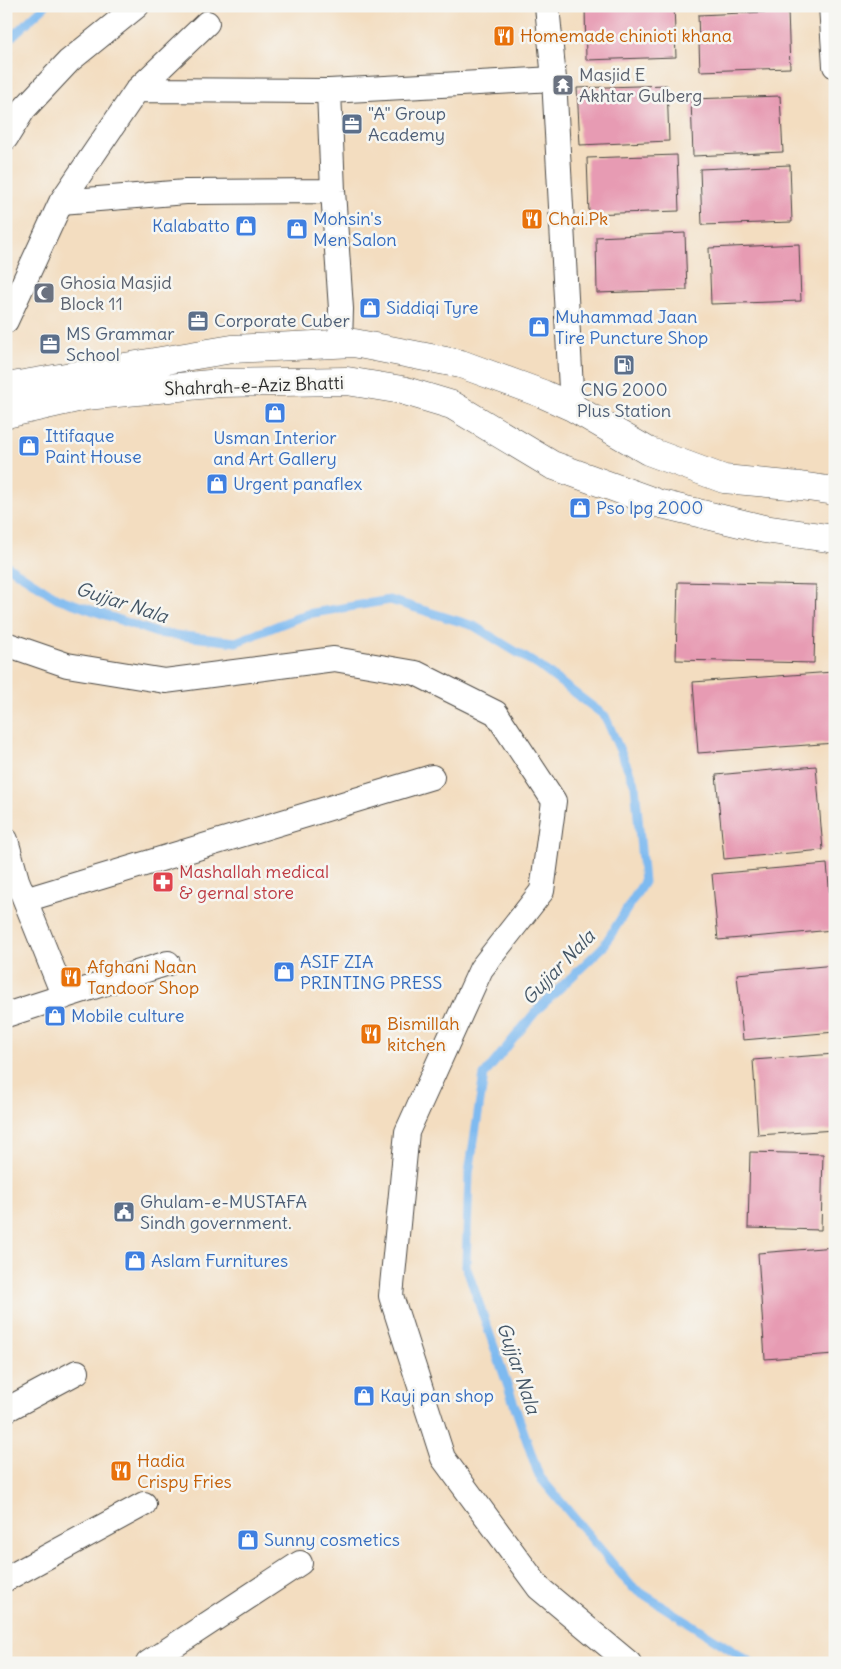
<svg xmlns="http://www.w3.org/2000/svg" width="841" height="1669" font-family="Delius,sans-serif">
<rect width="100%" height="100%" fill="#f6f6f2"/>
<filter id="ink" filterUnits="userSpaceOnUse"><feTurbulence type="fractalNoise" baseFrequency=".02" numOctaves="2"/><feDisplacementMap in="SourceGraphic" scale="10" xChannelSelector="R" yChannelSelector="G"/><feConvolveMatrix kernelMatrix="1 2 1 2 8 2 1 2 1" color-interpolation-filters="sRGB"/></filter>
<filter id="wash" filterUnits="userSpaceOnUse"><feTurbulence type="fractalNoise" baseFrequency=".0096" numOctaves="4" result="noise"/><feDisplacementMap in="SourceGraphic" scale="20" xChannelSelector="R" yChannelSelector="G"/><feGaussianBlur stdDeviation="1.12" result="paint"/><feColorMatrix in="noise" values="0 0 0 0 0 0 0 0 0 0 0 0 0 0 0 0 0 1.4 0 .05"/><feComposite in="paint" operator="in"/></filter>
<g filter="url(#wash)">
<rect width="100%" height="100%" fill="#f3ddc0"/>
<g fill="none" stroke-linecap="round" stroke-linejoin="round">
<path stroke="#7ebaf0" stroke-width="9" d="M6 42 45 6
M6 565 57 598 157 633 236 642 307 614 390 600 474 626 539 666 605 716 635 785 644 882 603 947 537 1010 484 1075 469 1173 466 1266 539 1476 632 1587 752 1663"/>
</g>
<g id="blocks">
<path fill="#e79bb3" d="M585 6H674L676 57 586 60Z
M788 11 790 68 700 71 698 15Z
M667 85 669 141 580 145 577 88Z
M780 96 783 152 693 156 691 99Z
M677 155 679 211 589 214 587 158Z
M790 165 792 222 702 225 700 169Z
M685 233 687 290 597 293 596 237Z
M799 244 801 301 711 304 709 248Z
M678 582 816 585 814 663 676 660Z
M833 672 835 743 698 753 693 682Z
M816 766 823 850 724 859 716 775Z
M827 864 833 930 718 940 712 874Z
M835 965V1032L743 1040 737 974Z
M835 1054V1130L758 1135 753 1060Z
M750 1152 823 1154 821 1230 748 1228Z
M835 1247V1354L765 1359 758 1253Z"/>
</g>
</g>
<g filter="url(#ink)">
<use href="#blocks" fill-opacity="0" stroke="#494641" stroke-width="1"/>
<g fill="none" stroke-linecap="round" stroke-linejoin="round">
<g stroke="#494641" stroke-width="26">
<path id="minor" d="M547 6 554 79 572 407
M831 6 835 66
M137 90 329 91 554 79
M329 91 333 191 341 309 340 343
M6 138 24 109 69 61 137 6
M61 202 186 192 333 191
M6 321 61 202 137 90 207 23
M6 644 67 665 165 681 334 659 416 673 496 713 554 801 542 891 481 969 407 1132 391 1296 443 1458 539 1588 629 1663
M6 840 17 880 64 997
M25 900 432 777
M6 1015 168 963
M6 1410 77 1372
M6 1579 144 1504
M148 1663 300 1563"/>
</g>
<g stroke="#494641" stroke-width="29">
<path id="secondary" d="M6 387 232 349 354 343 461 364 543 394 572 407 648 451 724 479 800 486 835 491
M6 414 86 396 220 383 347 381 402 390 452 405 552 465 657 503 764 529 835 539"/>
</g>
<use href="#minor" stroke="#fff" stroke-width="24"/>
<use href="#secondary" stroke="#fff" stroke-width="28"/>
</g>
</g>
<defs>
<g id="restaurant-square" transform="scale(1.125)"><rect x="-9" y="-9" width="18" height="18" rx="4" fill="#e8710a" stroke="#f6f6f2"/><path d="M-5-6h1v4h1v-4h1v4h1v-4h1v5L-1.5 .5V6h-2V.5L-5-1ZM5-6V6H3V1.5H1.5Q1.5-4 5-6Z" fill="#fff"/></g>
<g id="temple-square" transform="scale(1.125)"><rect x="-9" y="-9" width="18" height="18" rx="4" fill="#6b7280" stroke="#f6f6f2"/><path d="M0-6L5-2H3V0L6.5 2.5H4V6H1.5V3h-3V6H-4V2.5H-6.5L-3 0V-2H-5Z" fill="#fff"/></g>
<g id="office-square" transform="scale(1.125)"><rect x="-9" y="-9" width="18" height="18" rx="4" fill="#5c6f8a" stroke="#f6f6f2"/><path d="M-6-3h4V-5.5h4V-3h4V5H-6ZM-1-4.5V-3h2v-1.5ZM-6 0V1H6V0Z" fill="#fff"/></g>
<g id="shop-square" transform="scale(1.125)"><rect x="-9" y="-9" width="18" height="18" rx="4" fill="#3f7fe0" stroke="#f6f6f2"/><path d="M-5-2.5h2.3a2.7 3.5 0 0 1 5.4 0H5L5.5 6h-11ZM-1.5-2.5h3a1.5 2.3 0 0 0-3 0Z" fill="#fff"/></g>
<g id="mosque-square" transform="scale(1.125)"><rect x="-9" y="-9" width="18" height="18" rx="4" fill="#6b7280" stroke="#f6f6f2"/><path d="M3.5-4.9A6 6 0 1 0 3.5 4.9A5 5 0 1 1 3.5-4.9Z" fill="#fff"/></g>
<g id="fuel-square" transform="scale(1.125)"><rect x="-9" y="-9" width="18" height="18" rx="4" fill="#5c6f8a" stroke="#f6f6f2"/><path d="M-5.5-6h7V0h2V4h1.3V-2.5L3-4.5l.8-.8L6-3V5H2.5V1h-1V6h-7ZM-4.2-4.7v3.2H.2V-4.7Z" fill="#fff"/></g>
<g id="pharmacy-square" transform="scale(1.125)"><rect x="-9" y="-9" width="18" height="18" rx="4" fill="#e0444e" stroke="#f6f6f2"/><path d="M-2-6h4v4h4v4h-4v4h-4v-4h-4v-4h4Z" fill="#fff"/></g>
<g id="civic-square" transform="scale(1.125)"><rect x="-9" y="-9" width="18" height="18" rx="4" fill="#5c6f8a" stroke="#f6f6f2"/><path d="M-.6-6.5H3V-4.5H.6V-3L4-1V1h2V6H-6V1h2V-1L-.6-3ZM-1.2 2.5V6h2.4V2.5Z" fill="#fff"/></g>
</defs>
<g fill-rule="evenodd">
<use href="#restaurant-square" x="504" y="36"/>
<use href="#temple-square" x="563" y="85"/>
<use href="#office-square" x="352" y="124"/>
<use href="#restaurant-square" x="532" y="219"/>
<use href="#shop-square" x="246" y="226"/>
<use href="#shop-square" x="297" y="229"/>
<use href="#mosque-square" x="44" y="293"/>
<use href="#shop-square" x="370" y="308"/>
<use href="#office-square" x="198" y="321"/>
<use href="#shop-square" x="539" y="327"/>
<use href="#office-square" x="50" y="344"/>
<use href="#fuel-square" x="624" y="365"/>
<use href="#shop-square" x="275" y="413"/>
<use href="#shop-square" x="29" y="446"/>
<use href="#shop-square" x="217" y="484"/>
<use href="#shop-square" x="580" y="508"/>
<use href="#pharmacy-square" x="163" y="882"/>
<use href="#shop-square" x="284" y="972"/>
<use href="#restaurant-square" x="71" y="977"/>
<use href="#shop-square" x="55" y="1016"/>
<use href="#restaurant-square" x="371" y="1034"/>
<use href="#civic-square" x="124" y="1212"/>
<use href="#shop-square" x="135" y="1261"/>
<use href="#shop-square" x="364" y="1396"/>
<use href="#restaurant-square" x="121" y="1471"/>
<use href="#shop-square" x="248" y="1540"/>
</g>
<g text-anchor="middle" stroke-width="5" stroke-linejoin="round" paint-order="stroke">
<g font-size="18" fill="#c56008" stroke="#f6f6f2" text-anchor="start">
<text x="520" y="42">Homemade chinioti khana</text>
<text x="548" y="225">Chai.Pk</text>
<text x="87" y="973">Afghani Naan<tspan x="87" dy="21">Tandoor Shop</tspan></text>
<text x="387" y="1030">Bismillah<tspan x="387" dy="21">kitchen</tspan></text>
<text x="137" y="1467">Hadia<tspan x="137" dy="21">Crispy Fries</tspan></text>
</g>
<g font-size="18" fill="#5b616d" stroke="#f6f6f2" text-anchor="start">
<text x="579" y="81">Masjid E<tspan x="579" dy="21">Akhtar Gulberg</tspan></text>
<text x="60" y="289">Ghosia Masjid<tspan x="60" dy="21">Block 11</tspan></text>
</g>
<g font-size="18" fill="#4e5e75" stroke="#f6f6f2" text-anchor="start">
<text x="368" y="120">"A" Group<tspan x="368" dy="21">Academy</tspan></text>
<text x="214" y="327">Corporate Cuber</text>
<text x="66" y="340">MS Grammar<tspan x="66" dy="21">School</tspan></text>
<text x="624" y="396" text-anchor="middle">CNG 2000<tspan x="624" dy="21">Plus Station</tspan></text>
<text x="140" y="1208">Ghulam-e-MUSTAFA<tspan x="140" dy="21">Sindh government.</tspan></text>
</g>
<g font-size="18" fill="#366cbe" stroke="#f6f6f2" text-anchor="start">
<text x="313" y="225">Mohsin's<tspan x="313" dy="21">Men Salon</tspan></text>
<text x="230" y="232" text-anchor="end">Kalabatto</text>
<text x="386" y="314">Siddiqi Tyre</text>
<text x="555" y="323">Muhammad Jaan<tspan x="555" dy="21">Tire Puncture Shop</tspan></text>
<text x="45" y="442">Ittifaque<tspan x="45" dy="21">Paint House</tspan></text>
<text x="275" y="444" text-anchor="middle">Usman Interior<tspan x="275" dy="21">and Art Gallery</tspan></text>
<text x="233" y="490">Urgent panaflex</text>
<text x="596" y="514">Pso lpg 2000</text>
<text x="300" y="968">ASIF ZIA<tspan x="300" dy="21">PRINTING PRESS</tspan></text>
<text x="71" y="1022">Mobile culture</text>
<text x="151" y="1267">Aslam Furnitures</text>
<text x="380" y="1402">Kayi pan shop</text>
<text x="264" y="1546">Sunny cosmetics</text>
</g>
<g font-size="18" fill="#2b2b2b" stroke="#f6f6f2">
<text transform="translate(254 386) rotate(-2)" y="6">Shahrah-e-Aziz Bhatti</text>
</g>
<g font-size="18" fill="#be3a42" stroke="#f6f6f2" text-anchor="start">
<text x="179" y="878">Mashallah medical<tspan x="179" dy="21">&amp; gernal store</tspan></text>
</g>
<g font-size="19" font-style="italic" fill="#445666" stroke="#f6f6f2">
<text transform="translate(122 602) rotate(18)" y="7">Gujjar Nala</text>
<text transform="translate(558 967) rotate(-46)" y="7">Gujjar Nala</text>
<text transform="translate(519 1368) rotate(71)" y="7">Gujjar Nala</text>
</g>
</g>
<rect width="841" height="1669" fill="none" stroke="#f6f6f2" stroke-width="25"/>
</svg>
